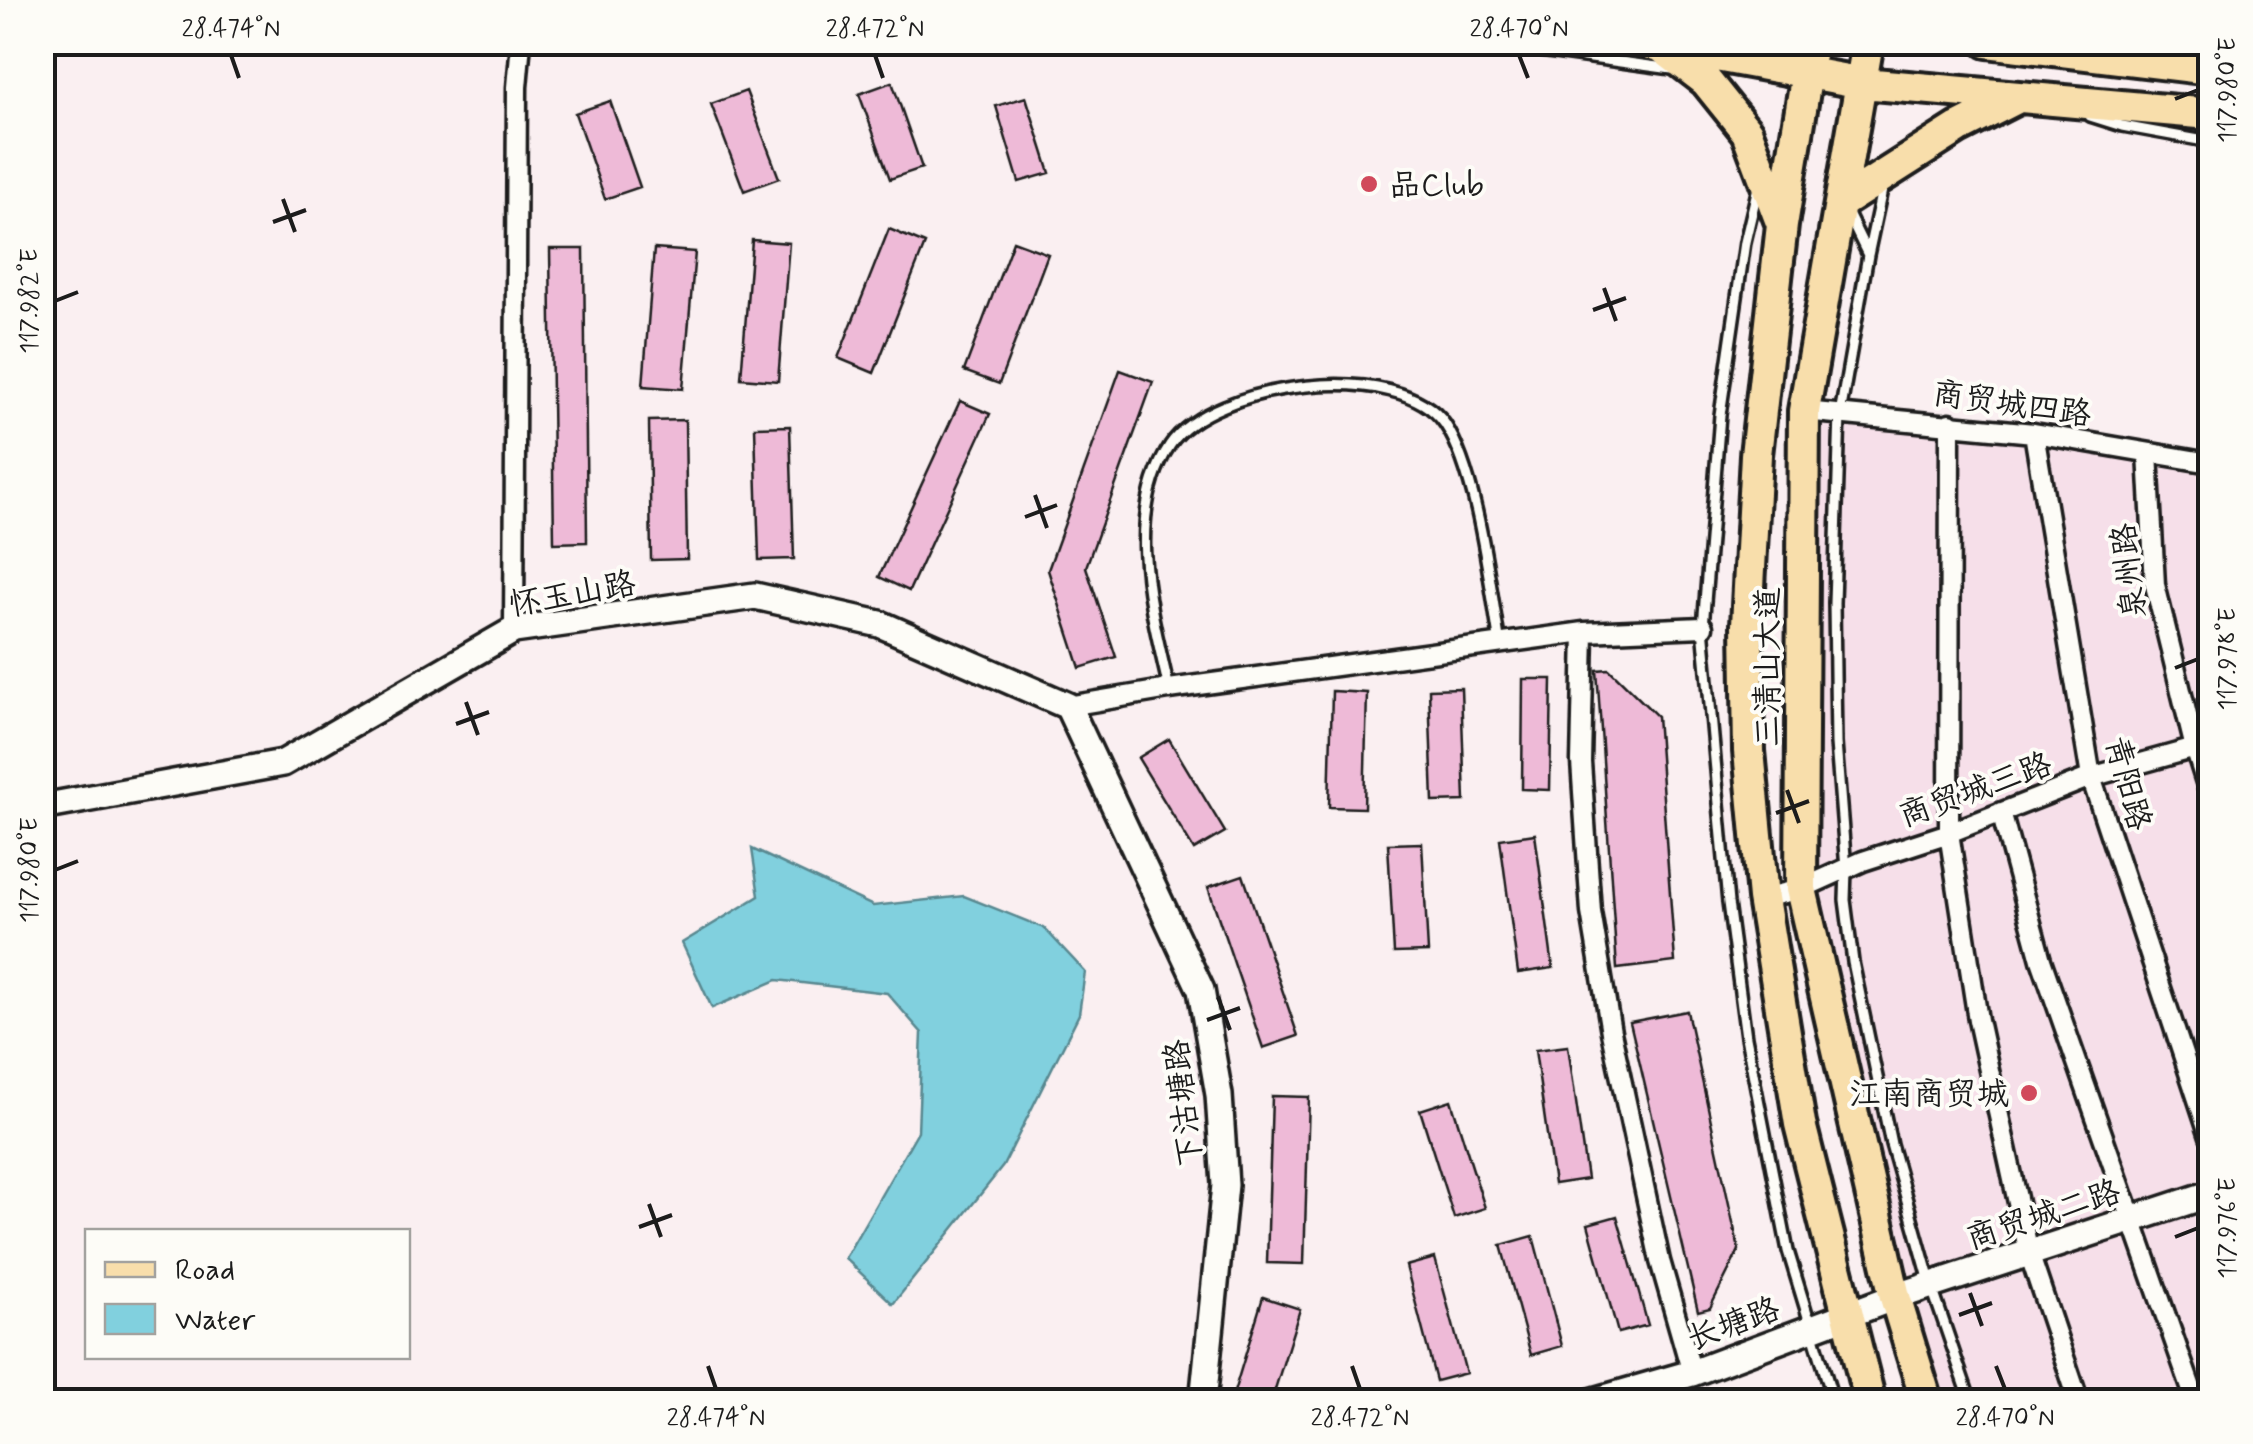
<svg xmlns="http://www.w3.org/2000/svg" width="2253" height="1444" font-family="Mynerve,'LXGW WenKai TC',sans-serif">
<rect width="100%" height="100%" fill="#faeff1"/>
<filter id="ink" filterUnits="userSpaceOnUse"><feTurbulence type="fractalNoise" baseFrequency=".01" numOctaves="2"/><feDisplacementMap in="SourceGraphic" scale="20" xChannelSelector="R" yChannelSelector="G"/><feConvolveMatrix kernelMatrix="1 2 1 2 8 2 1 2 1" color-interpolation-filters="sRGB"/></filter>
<g filter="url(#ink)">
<path fill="#f6dfe9" d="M1804 411 2210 461V1401H1928L1801 889Z"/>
<path fill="#81d0de" stroke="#598890" stroke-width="2.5" d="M752 849 873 906 964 896 1044 928 1085 972 1079 1014 1003 1166 893 1304 845 1258 918 1131 922 1033 887 993 777 980 712 1008 682 943 759 896Z"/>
<path fill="#eebad7" stroke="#1c1c1c" stroke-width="2.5" d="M892 82 922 168 890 179 859 94Z
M746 91 779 178 744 191 711 104Z
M1026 97 1050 173 1019 182 996 106Z
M610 101 640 187 605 199 575 113Z
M889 229 925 244 874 373 838 358Z
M752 240 789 243 778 381 741 378Z
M1013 241 1048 254 999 384 964 371Z
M550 249H584L587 542 554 543Z
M654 249 695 252 683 389 643 386Z
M1120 370 1153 382 1086 567 1116 657 1080 668 1048 570Z
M960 401 990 414 909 591 879 577Z
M685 420 687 559 651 560 649 421Z
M790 426 794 559 759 560 755 427Z
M1609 669 1657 716 1675 962 1617 969 1597 670Z
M1523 679H1552L1550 790 1522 789Z
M1461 688 1465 801 1433 802 1429 689Z
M1332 691 1367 693 1364 808 1329 807Z
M1169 739 1225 832 1194 850 1138 758Z
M1535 834 1553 968 1518 973 1500 839Z
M1422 843 1428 952 1394 953 1388 844Z
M1243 875 1298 1036 1263 1048 1208 887Z
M1687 1011 1739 1250 1710 1308 1698 1311 1630 1022Z
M1568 1046 1587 1179 1554 1184 1535 1050Z
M1272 1096 1309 1097 1304 1264 1267 1263Z
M1451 1100 1485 1208 1454 1218 1420 1110Z
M1617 1216 1648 1325 1618 1333 1588 1224Z
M1533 1236 1562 1346 1531 1355 1501 1245Z
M1435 1258 1466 1373 1436 1381 1406 1266Z
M1263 1297 1300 1309 1271 1402H1231Z"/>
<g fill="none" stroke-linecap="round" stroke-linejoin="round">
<g stroke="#1c1c1c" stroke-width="16">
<path id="lane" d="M1472 42 1672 69
M2090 116 2122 126 2210 142
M1758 187 1745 242 1720 415 1703 627 1728 903 1746 1037 1788 1251 1834 1402
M1848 214 1868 255 1840 414 1834 603 1836 743 1846 869 1845 900 1853 962 1891 1144 1931 1285 1971 1402
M1868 255 1883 185
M1169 689C1152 612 1123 517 1170 445 1212 382 1401 358 1445 424 1477 472 1490 585 1500 644"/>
</g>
<g stroke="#1c1c1c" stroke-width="25">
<path id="street" d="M1804 411 2034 433 2210 463
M1950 423 1949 833 1978 1020 2029 1253 2079 1402
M2034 433 2091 777 2210 1136
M2148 453 2155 585 2195 748 2210 795
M514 630 517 87 521 42
M1584 632 1581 762 1591 912 1611 1032 1660 1261 1692 1373
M1068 706 1169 689 1584 632 1703 627
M2001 812 2041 960 2196 1402
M1763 898 1801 889 1863 861 1949 833 2091 777 2210 744"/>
</g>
<g stroke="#1c1c1c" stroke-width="32">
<path id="secondary" d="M42 807 283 763 514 630 755 596 880 624 1068 706 1201 990 1219 1095 1225 1185 1203 1402
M1591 1402 1692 1373 1895 1297 2210 1194"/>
</g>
<g stroke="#1c1c1c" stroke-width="38">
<path id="primary" d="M1640 42 1863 83 2210 114
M1812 42 1782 225 1756 455 1747 625 1749 751 1763 898 1800 1124 1870 1402
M1868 42 1804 411 1801 889 1895 1297 1927 1402
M1987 42 2210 69
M1663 48 1706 81 1747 132 1782 225
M1842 202 1958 128 2019 97"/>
</g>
<use href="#lane" stroke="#fdfcf7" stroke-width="9"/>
<use href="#street" stroke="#fdfcf7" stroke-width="18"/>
<use href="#secondary" stroke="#fdfcf7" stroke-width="25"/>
<use href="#primary" stroke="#f8deab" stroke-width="30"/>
</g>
</g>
<path fill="none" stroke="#1c1c1c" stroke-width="4" d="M231 55 239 78M875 55 883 78M1519 55 1528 78M2175 99 2198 90M283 199 295 232M273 222 306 210M1604 288 1616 321M55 301 78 292M1593 310 1626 298M1035 495 1047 528M1025 517 1057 505M2175 668 2198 659M466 702 478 735M456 724 489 712M1787 790 1799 823M1776 813 1809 801M55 870 78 861M1218 997 1230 1030M1207 1020 1240 1008M649 1204 661 1237M639 1227 672 1215M2175 1237 2198 1228M1970 1293 1982 1326M1959 1315 1992 1303M708 1366 716 1389M1352 1366 1360 1389M1996 1366 2005 1389"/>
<g fill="#d1495b" stroke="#fdfcf7" stroke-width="4">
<circle cx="1369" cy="184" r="10"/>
<circle cx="2029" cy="1093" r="10"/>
</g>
<g text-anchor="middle" stroke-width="8" stroke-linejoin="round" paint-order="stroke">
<g font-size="32" fill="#1c1c1c" stroke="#fdfcf7" text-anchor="start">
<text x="1389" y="195">品Club</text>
<text x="2009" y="1104" text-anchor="end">江南商贸城</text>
</g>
<g font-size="32" fill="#1c1c1c" stroke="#fdfcf7">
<text transform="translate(2012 403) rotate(8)" y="11">商贸城四路</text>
<text transform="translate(2128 571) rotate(-97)" y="11">泉州路</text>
<text transform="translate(572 593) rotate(-10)" y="11">怀玉山路</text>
<text transform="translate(1767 667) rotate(-90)" y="11">三清山大道</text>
<text transform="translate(2129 783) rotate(75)" y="11">青阳路</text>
<text transform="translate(1975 789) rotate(-20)" y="11">商贸城三路</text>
<text transform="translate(1183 1103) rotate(-97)" y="11">下沽塘路</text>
<text transform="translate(2043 1214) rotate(-18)" y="11">商贸城二路</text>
<text transform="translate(1733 1323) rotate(-20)" y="11">长塘路</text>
</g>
</g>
<rect width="2253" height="1444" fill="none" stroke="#fdfcf7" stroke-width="110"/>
<rect x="85" y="1229" width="325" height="130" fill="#fdfcf7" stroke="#a3a29f" stroke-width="2.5"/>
<rect x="105" y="1262" width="50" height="15" fill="#f8deab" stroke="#a3a29f" stroke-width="2.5"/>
<text x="175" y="1279" font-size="30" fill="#1c1c1c">Road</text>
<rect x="105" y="1304" width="50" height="30" fill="#81d0de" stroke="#a3a29f" stroke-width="2.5"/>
<text x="175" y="1329" font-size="30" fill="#1c1c1c">Water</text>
<rect x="55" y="55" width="2143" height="1334" fill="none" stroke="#1c1c1c" stroke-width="4"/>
<g font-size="25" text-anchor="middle" fill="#1c1c1c">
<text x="231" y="36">28.474°N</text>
<text x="875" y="36">28.472°N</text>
<text x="1519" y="36">28.470°N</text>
<text transform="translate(2226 90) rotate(-90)" y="9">117.980°E</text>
<text transform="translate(28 301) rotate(-90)" y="9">117.982°E</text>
<text transform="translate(2226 659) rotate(-90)" y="9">117.978°E</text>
<text transform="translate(28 870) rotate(-90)" y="9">117.980°E</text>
<text transform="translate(2226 1228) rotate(-90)" y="9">117.976°E</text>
<text x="716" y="1425">28.474°N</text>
<text x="1360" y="1425">28.472°N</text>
<text x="2005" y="1425">28.470°N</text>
</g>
</svg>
